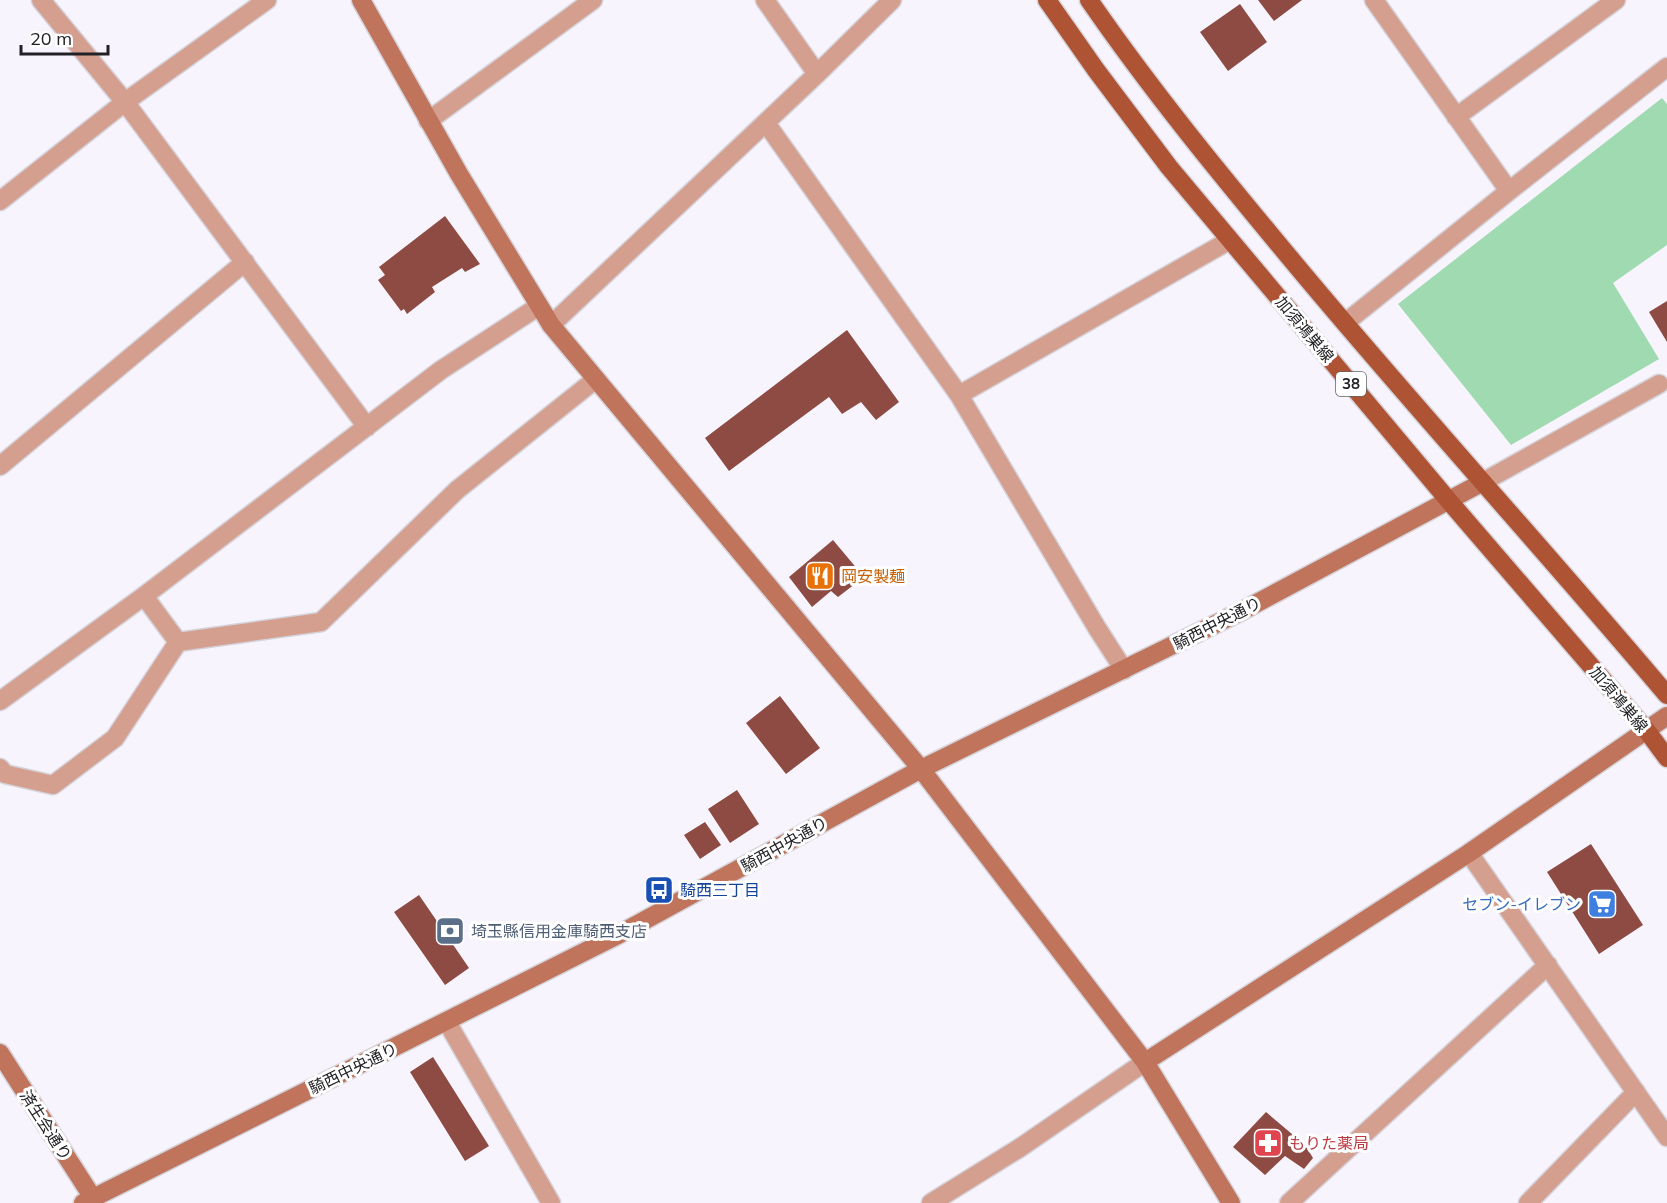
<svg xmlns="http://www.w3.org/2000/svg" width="1667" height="1203" font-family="Mulish,'Noto Sans JP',sans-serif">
<rect width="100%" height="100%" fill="#f7f4fd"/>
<path fill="#a0dab0" d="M1662 98 1667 104V245L1613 283 1659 359 1511 445 1398 304Z"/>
<path fill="#8d4b43" d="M1258 0H1302L1274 21Z
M1240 4 1267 42 1228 71 1200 32Z
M445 216 480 264 465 272 462 268 432 287 435 292 407 314 404 309 401 311 378 280 385 275 379 267Z
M1667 301V342L1649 312Z
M847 330 899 402 876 420 861 402 842 414 829 397 729 471 705 438Z
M833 540 864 577 838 597 831 591 812 607 789 577Z
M780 696 820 748 786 774 746 723Z
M737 790 759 824 730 843 708 809Z
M705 822 721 845 700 859 684 835Z
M1591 844 1643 925 1599 954 1547 872Z
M419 895 469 968 445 985 394 912Z
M433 1057 489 1146 465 1161 410 1072Z
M1266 1112 1305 1145 1313 1158 1304 1169 1285 1156 1265 1175 1233 1147Z"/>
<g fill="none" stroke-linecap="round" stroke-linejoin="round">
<g stroke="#d5d2da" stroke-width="21">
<path id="street" d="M41 0 125 102 367 427
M765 0 817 74
M1374 0 1509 191
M1456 117 1616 0
M428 121 593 0
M766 123 959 395 1097 628 1124 670
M0 201 125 102 267 0
M1345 323 1509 191 1667 67
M551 325 817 74 892 0
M959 395 1230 240
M0 466 245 262
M1483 482 1659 384
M178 642 321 622 457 490 596 379
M0 701 144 596 441 370 539 306
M0 768 5 774 53 785 115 738 178 642 144 596
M1469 853 1667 1137
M447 1022 551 1203
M931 1203 1018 1149 1145 1062
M1289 1203 1548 965
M1528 1203 1636 1092"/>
</g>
<g stroke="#d5d2da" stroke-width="21">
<path id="secondary" d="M361 0 459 174 551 325 921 769 1145 1062 1231 1203
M0 1053 93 1198
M1145 1062 1469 853 1667 716
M83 1203 616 936 921 769 1242 611 1483 482"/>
</g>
<g stroke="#d5d2da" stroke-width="21">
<path id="primary" d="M1047 0 1096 70 1169 167 1449 501 1647 731 1667 758
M1089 0C1151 90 1220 174 1290 258 1413 406 1543 548 1667 695"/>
</g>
<use href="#street" stroke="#d49f8e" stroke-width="18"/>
<use href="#secondary" stroke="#bf745b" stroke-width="18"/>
<use href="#primary" stroke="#af5335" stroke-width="18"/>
</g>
<defs>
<g id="restaurant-square" transform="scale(1.5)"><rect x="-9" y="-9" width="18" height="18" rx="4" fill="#e8710a" stroke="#fff"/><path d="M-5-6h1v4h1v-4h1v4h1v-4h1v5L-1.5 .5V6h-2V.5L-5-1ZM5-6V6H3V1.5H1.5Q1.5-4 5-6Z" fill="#fff"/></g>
<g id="bus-square" transform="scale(1.5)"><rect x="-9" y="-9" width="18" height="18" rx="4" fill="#1a4fb4" stroke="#fff"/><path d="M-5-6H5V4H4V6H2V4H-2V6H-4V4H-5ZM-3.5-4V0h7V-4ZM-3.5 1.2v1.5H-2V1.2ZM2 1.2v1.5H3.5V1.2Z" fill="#fff"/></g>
<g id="supermarket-square" transform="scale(1.5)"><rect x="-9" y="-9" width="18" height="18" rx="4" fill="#3f7fe0" stroke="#fff"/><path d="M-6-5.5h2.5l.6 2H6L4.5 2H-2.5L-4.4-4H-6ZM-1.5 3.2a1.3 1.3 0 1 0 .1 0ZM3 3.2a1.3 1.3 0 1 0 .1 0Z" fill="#fff"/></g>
<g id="bank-square" transform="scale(1.5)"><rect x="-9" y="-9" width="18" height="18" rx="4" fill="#5c6f8a" stroke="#fff"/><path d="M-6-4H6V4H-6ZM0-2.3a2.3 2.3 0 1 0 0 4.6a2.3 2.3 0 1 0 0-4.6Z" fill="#fff"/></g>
<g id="pharmacy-square" transform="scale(1.5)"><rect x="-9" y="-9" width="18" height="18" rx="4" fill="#e0444e" stroke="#fff"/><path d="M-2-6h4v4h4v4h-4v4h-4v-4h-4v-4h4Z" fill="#fff"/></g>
</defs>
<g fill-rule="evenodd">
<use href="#restaurant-square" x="820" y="576"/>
<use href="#bus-square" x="659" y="890"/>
<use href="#supermarket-square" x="1602" y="904"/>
<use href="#bank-square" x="450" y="931"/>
<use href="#pharmacy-square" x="1268" y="1143"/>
</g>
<g text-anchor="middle" stroke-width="6" stroke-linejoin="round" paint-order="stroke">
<rect fill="#fff" stroke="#646466" stroke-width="1.5" x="1336" y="372" width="30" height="24" rx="4.5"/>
<g font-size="15" font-weight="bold" fill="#222125">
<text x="1351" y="389">38</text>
</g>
<g font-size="16" fill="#222125" stroke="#fff">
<text transform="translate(1305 329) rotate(50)" y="6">加須鴻巣線</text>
<text transform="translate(1217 623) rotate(-27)" y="6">騎西中央通り</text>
<text transform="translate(1619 699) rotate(50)" y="6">加須鴻巣線</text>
<text transform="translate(784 844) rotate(-29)" y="6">騎西中央通り</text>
<text transform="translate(353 1068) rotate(-26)" y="6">騎西中央通り</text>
<text transform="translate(46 1125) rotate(57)" y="6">済生会通り</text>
</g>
<g font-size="16" fill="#c56008" stroke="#fff" text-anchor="start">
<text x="841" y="582">岡安製麺</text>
</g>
<g font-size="16" fill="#164399" stroke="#fff" text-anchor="start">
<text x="680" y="896">騎西三丁目</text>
</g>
<g font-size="16" fill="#366cbe" stroke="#fff" text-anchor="end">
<text x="1581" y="910">セブン-イレブン</text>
</g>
<g font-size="16" fill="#4e5e75" stroke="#fff" text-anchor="start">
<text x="471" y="937">埼玉縣信用金庫騎西支店</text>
</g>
<g font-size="16" fill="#be3a42" stroke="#fff" text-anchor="start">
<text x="1289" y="1149">もりた薬局</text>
</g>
</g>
<path d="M21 45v9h87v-9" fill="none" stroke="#222125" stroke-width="3"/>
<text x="30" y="45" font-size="18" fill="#222125" stroke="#ffffff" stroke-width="4.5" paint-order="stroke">20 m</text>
</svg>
